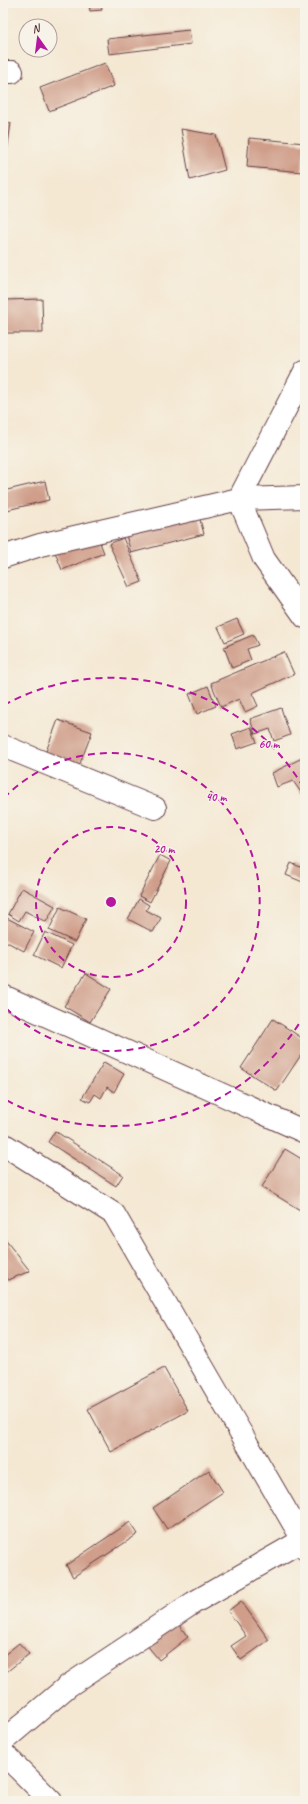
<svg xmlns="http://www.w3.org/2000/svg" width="308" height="1804" font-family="Caveat,sans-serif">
<rect width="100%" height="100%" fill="#f7f3e8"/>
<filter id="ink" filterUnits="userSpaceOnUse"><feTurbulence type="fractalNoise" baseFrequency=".025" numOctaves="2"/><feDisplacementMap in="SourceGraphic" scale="8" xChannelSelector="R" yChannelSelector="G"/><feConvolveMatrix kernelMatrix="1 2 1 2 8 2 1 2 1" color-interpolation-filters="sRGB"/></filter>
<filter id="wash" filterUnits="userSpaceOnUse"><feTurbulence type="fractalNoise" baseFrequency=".012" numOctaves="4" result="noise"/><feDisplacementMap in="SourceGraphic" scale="16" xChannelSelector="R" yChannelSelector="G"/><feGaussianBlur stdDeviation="0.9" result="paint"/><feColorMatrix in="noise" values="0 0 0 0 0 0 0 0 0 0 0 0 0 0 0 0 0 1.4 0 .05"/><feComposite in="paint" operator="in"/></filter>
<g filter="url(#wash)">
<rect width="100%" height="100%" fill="#f4e8d3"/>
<g id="blocks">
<path fill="#cf9d89" d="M89 3H101L102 10 90 11Z
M189 30 191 44 109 54 107 39Z
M105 63 114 86 49 111 40 88Z
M3 122 11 123 4 173H3Z
M181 129 216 135 225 170 190 180Z
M249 138 305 143 302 172 247 167Z
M42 299 43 333H3V300Z
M45 481 49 500 3 511V491Z
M199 516 204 534 131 553 126 535Z
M97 535 104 553 62 570 55 552Z
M123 538 142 582 129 587 109 544Z
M237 619 244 634 225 642 218 627Z
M253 635 258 645 247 649 251 660 232 668 224 647Z
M284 652 294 674 252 693 258 706 245 712 239 699 221 707 211 683Z
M208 686 216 706 197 714 189 694Z
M281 708 290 735 274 741 270 729 255 734 250 719Z
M58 720 92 732 79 766 45 754Z
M251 727 257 742 237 749 232 734Z
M304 757 305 759V798L293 781 277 787 272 773Z
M160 855 171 861 150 902 139 896Z
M291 863 305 869V883L286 875Z
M22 888 55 906 46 922 25 911 19 921 8 914Z
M139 899 149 905 146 910 161 918 153 932 128 919Z
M60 907 86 919 75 942 49 930Z
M3 916 34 932 24 951 3 940Z
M45 932 72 945 61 968 34 955Z
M86 973 111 989 90 1022 64 1006Z
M273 1019 305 1040V1049L277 1091 241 1068Z
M104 1062 124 1074 114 1092 107 1087 101 1098 95 1094 90 1102 82 1098Z
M55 1131 123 1175 116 1186 48 1142Z
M285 1149 305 1161V1213L262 1187Z
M3 1237 30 1271 8 1280 3 1275Z
M164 1368 188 1411 111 1452 88 1409Z
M209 1470 223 1492 167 1529 153 1508Z
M130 1522 138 1534 73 1577 66 1565Z
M241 1601 269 1640 241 1660 231 1646 246 1636 228 1611Z
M176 1621 188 1637 159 1660 146 1644Z
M19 1643 29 1654 4 1674 3 1656Z"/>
</g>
</g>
<g filter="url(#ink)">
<use href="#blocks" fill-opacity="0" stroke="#643d44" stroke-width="1"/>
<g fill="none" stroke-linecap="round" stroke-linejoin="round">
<g stroke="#643d44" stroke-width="24">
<path id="street" d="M3 72H12
M305 371 239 499 305 497
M3 557 40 545 239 499 264 559 305 617
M3 746 155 808
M3 996 305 1132
M3 1144 114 1214 303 1540 305 1549
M3 1741 68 1686 193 1603 303 1540
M3 1753 51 1801"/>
</g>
<use href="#street" stroke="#fff" stroke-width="22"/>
</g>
</g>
<g fill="none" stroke="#b5179e" stroke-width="2" stroke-dasharray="7 5">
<circle cx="111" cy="902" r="75"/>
<path d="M4 798A149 149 0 1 1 4 1006"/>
<path d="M305 1014A224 224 0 0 1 4 1099M4 705A224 224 0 0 1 305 790"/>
</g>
<circle cx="111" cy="902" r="6" fill="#b5179e" stroke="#f7f3e8" stroke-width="2"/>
<g font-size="12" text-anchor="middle" font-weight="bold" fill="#b5179e" stroke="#f7f3e8" stroke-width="3" stroke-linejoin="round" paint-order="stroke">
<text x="269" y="748">60 m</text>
<text x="216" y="801">40 m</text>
<text x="164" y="853">20 m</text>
</g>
<rect width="308" height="1804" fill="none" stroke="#f7f3e8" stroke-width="16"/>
<g transform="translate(38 38) rotate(346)"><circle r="19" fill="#f7f3e8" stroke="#b29e9c"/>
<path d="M0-3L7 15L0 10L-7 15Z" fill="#b5179e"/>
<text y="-6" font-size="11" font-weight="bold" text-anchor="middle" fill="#4a1f2b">N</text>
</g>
</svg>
